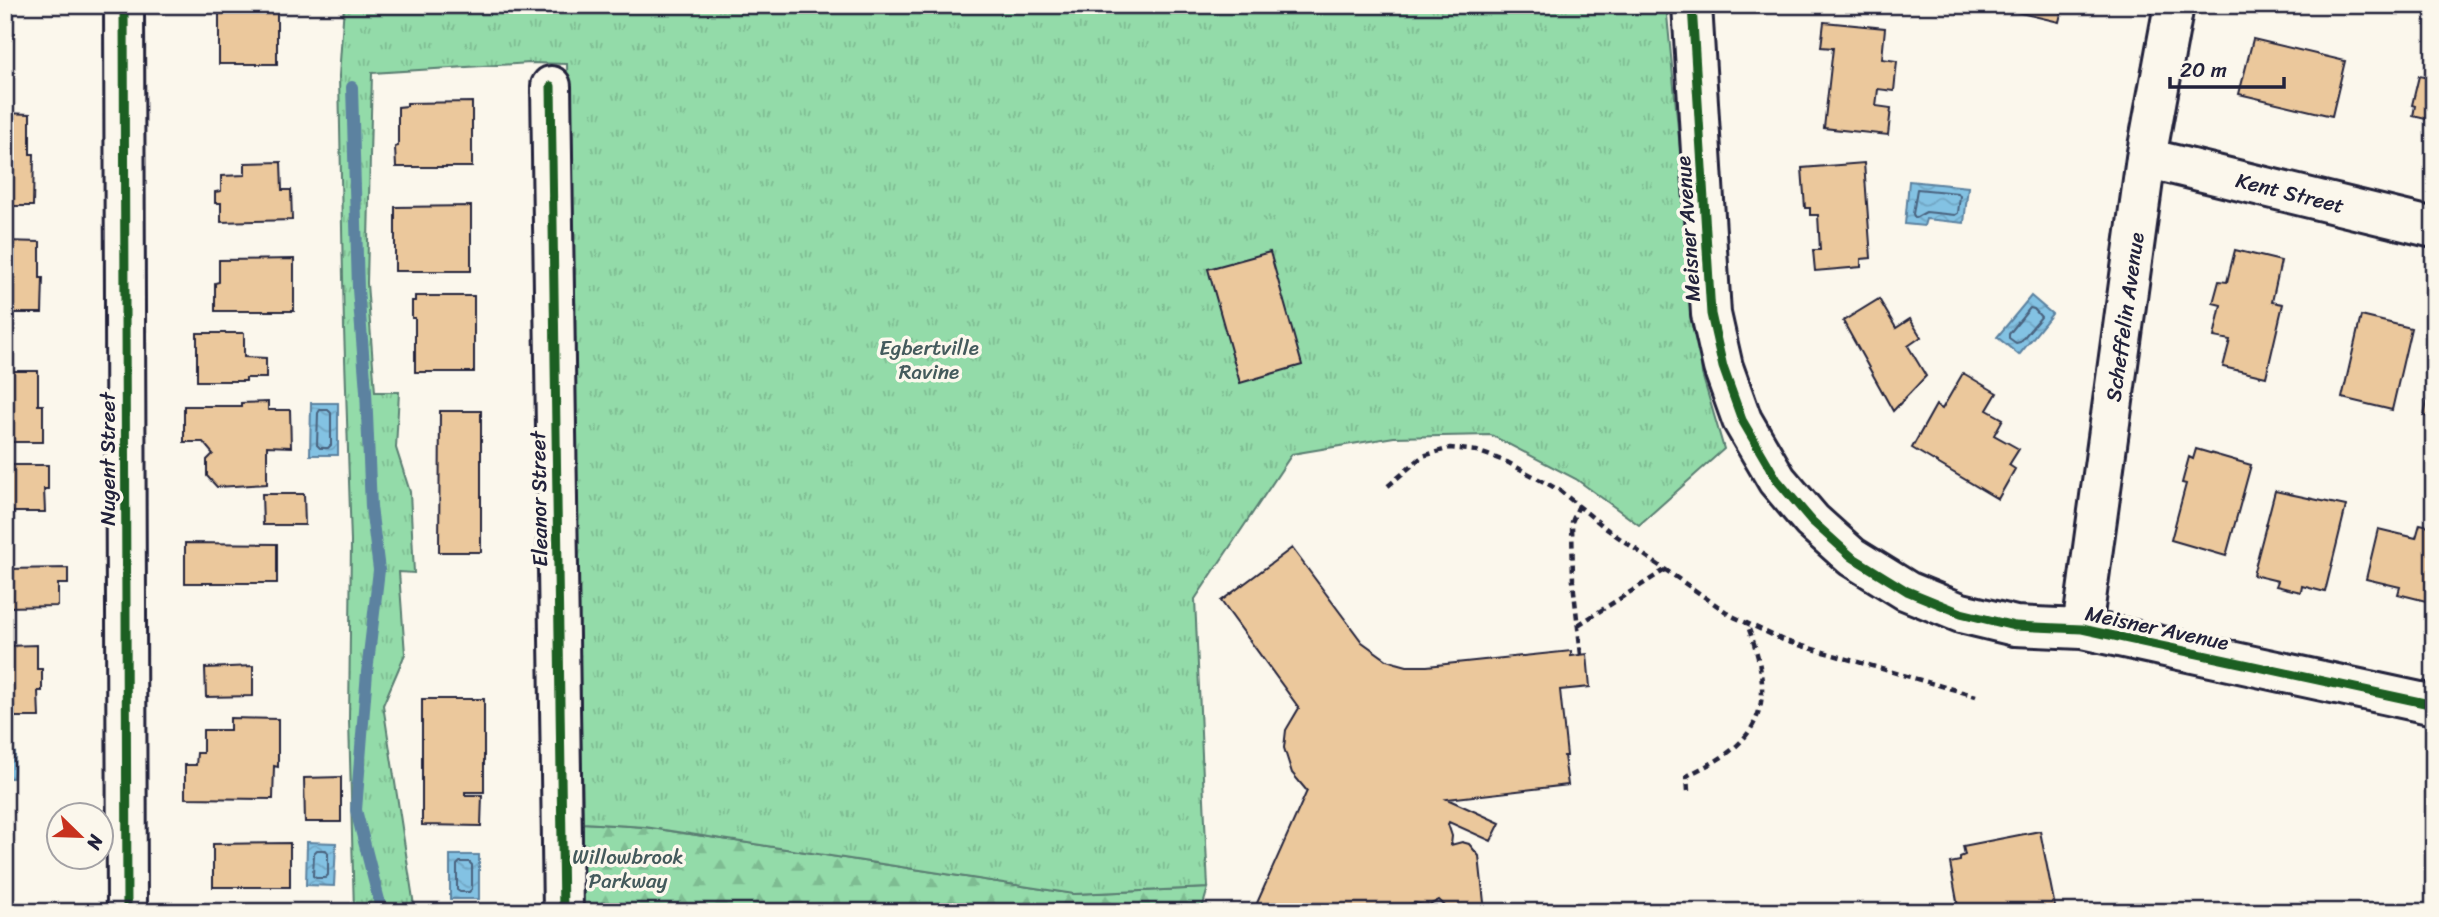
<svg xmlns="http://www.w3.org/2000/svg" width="2439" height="917" font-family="Sriracha,sans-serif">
<defs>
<pattern id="forest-firs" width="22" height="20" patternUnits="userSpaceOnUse" patternTransform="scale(1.75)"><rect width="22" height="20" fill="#93dba9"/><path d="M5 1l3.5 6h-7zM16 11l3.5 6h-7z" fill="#7ebc92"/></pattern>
<pattern id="park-tufts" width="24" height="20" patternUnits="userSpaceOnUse" patternTransform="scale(1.75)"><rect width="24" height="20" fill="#93dba9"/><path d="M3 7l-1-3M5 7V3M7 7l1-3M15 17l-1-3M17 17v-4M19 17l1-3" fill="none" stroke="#7ebc92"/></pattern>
<pattern id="water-waves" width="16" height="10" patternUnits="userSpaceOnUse" patternTransform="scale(1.75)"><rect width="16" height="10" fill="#83c2e3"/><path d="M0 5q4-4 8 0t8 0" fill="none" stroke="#71a6c4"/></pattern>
</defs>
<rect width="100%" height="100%" fill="#fbf7ec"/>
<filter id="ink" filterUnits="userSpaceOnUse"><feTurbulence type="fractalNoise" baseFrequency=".0143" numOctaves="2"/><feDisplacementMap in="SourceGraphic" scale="14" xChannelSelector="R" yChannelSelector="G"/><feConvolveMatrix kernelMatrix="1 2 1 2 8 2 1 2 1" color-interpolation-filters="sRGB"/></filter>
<g filter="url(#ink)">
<path fill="url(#forest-firs)" stroke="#5a7e72" stroke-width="2" d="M583 823 645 827 1074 894 1208 888 1201 912H583Z"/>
<path fill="url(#park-tufts)" stroke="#5a7e72" stroke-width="2" d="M344 5H1666L1702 374 1724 449 1639 525 1576 479 1491 435 1394 437 1292 454 1195 599 1208 888 1074 894 645 827 583 823 567 64 530 63 372 73 367 283 375 392H399L396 448 410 492 414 573 399 572 405 654 383 705 415 912H354L349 720 351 542 344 328 339 76Z"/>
<path fill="url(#water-waves)" stroke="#5c82a0" stroke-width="2" d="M1909 181 1968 187 1964 223 1926 219 1924 226 1905 224Z
M2031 296 2052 314 2019 355 1997 337Z
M311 403H338V455H310Z
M5 753H15L13 778H5Z
M307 842 336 843 334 886 306 885Z
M450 855H479V899H450Z"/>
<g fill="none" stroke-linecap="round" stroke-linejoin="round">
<path stroke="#49627e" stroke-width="2" d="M1917 189 1958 193 1960 196 1958 213 1955 215 1926 212 1915 218 1913 214Z
M2030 308 2034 309 2041 317 2020 342 2016 343 2009 338V334Z
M320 410H328L331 413V445L328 448H320L317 445 318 413Z
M317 850H326L328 853V875L325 878H316L313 876 314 853Z
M460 862H469L472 865V889L469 892H460L457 890V865Z"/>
<path stroke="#5c82a0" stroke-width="12" d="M352 87 358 289 366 391 371 507 379 570 367 672 356 810 382 912"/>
</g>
<path fill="#ebc89c" stroke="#22223b" stroke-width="2" d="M219 5H277V64H219Z
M2000 5H2063L2059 22 1999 8Z
M1824 22 1885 28 1882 59 1897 61 1894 91 1878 89 1876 106 1891 108 1888 135 1824 128 1833 48 1821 47Z
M2253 39 2345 61 2332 116 2239 94Z
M2419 76 2434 79V121L2413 116 2415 106 2412 105Z
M472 102V167H396L395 147 398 146V107L407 106V103Z
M5 113 30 114V154H34L33 206H5Z
M281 162 282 190H291L292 220 221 222V203H215V192L221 191V176L245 175V163Z
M1864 163 1871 258 1861 259V267L1815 271 1813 250H1820L1818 215H1810V208H1805L1802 168Z
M471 206V271H395V207Z
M5 241 40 242V278H43L42 313H5Z
M2235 250 2281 261 2272 302 2283 304 2266 377 2223 367 2230 340 2214 337 2221 305 2213 303 2219 281 2227 282Z
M1270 252 1302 365 1240 383 1208 269Z
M294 259V311H215V283L219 282V260Z
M415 296H474V372H415V318H412V301H415Z
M1879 299 1896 328 1910 319 1921 337 1908 346 1926 376 1893 411 1843 321Z
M2361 316 2411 328 2392 410 2342 398Z
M197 333H244V357L266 358V378H246V381H197Z
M5 371H38V405H43V442H5Z
M1963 373 1997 393 1987 410 2003 419 1994 435 2019 449 2009 465 2015 469 1998 499 1912 448 1936 405 1942 409Z
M2432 379H2434V418L2424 416Z
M268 402V410H290L291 447 267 446V484L217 487 207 476V460L213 454 203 442H184V406H241V403Z
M440 411H481V552H439Z
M2196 449 2251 465 2226 556 2171 540 2186 484 2182 483 2189 457 2193 459Z
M5 465H48V489H44L45 512H5Z
M2275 491 2346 506 2325 592 2302 586 2301 592 2276 586 2278 581 2253 575Z
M262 494H304L305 525H263Z
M2420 524 2434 527V603L2398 594 2400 587 2366 579 2378 529 2416 538Z
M185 543 277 544V583H185Z
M1292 548 1362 642 1387 660 1396 663 1407 666H1427L1571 651V656L1587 654 1590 687 1560 690 1567 756H1564L1568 785 1447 799 1500 823 1491 841 1449 822 1448 824 1452 836 1451 845 1462 842 1469 844 1479 856 1485 912H1451L1439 900 1428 906 1415 903 1380 912H1253L1307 791 1292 773 1284 748 1286 730 1299 708 1221 601Z
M68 568V584H58V606L5 607V569Z
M37 645V669H42V691H38L39 717H5V646Z
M253 666V696L206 697 205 668Z
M422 699H484V792H465V795H482L481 826 422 825Z
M230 718 278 719V767L274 766 273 799 185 798V765H196L197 753H203V730H230Z
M341 777V822H305L304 778Z
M5 819H8L9 894H5Z
M2040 831 2056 912H1959L1950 863 1960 861V857L1965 855 1963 846Z
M290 843V887H213V844Z"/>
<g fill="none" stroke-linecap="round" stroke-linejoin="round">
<g stroke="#22223b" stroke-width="44">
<path id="street" d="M124 5 127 912
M1692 5 1711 314 1723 367 1742 420 1777 480 1812 521 1852 557 1907 591 1961 613 2015 626 2082 629 2434 705
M551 86 563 912
M2146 158 2434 228
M2082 629 2146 158 2174 5"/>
</g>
<path stroke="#22223b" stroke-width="4.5" stroke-dasharray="7 5" stroke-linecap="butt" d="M1388 486 1423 456 1450 448 1477 451 1507 462 1559 490 1608 530 1732 616 1785 641 1976 696
M1579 505 1572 522 1573 582 1581 655
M1578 625 1665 570
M1688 791 1687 776C1699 769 1714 763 1725 755 1775 720 1766 673 1747 624"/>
<use href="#street" stroke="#fbf7ec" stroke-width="38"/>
<g stroke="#fbf7ec" stroke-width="13">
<path id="cycleway" d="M124 5 127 912
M1692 5 1711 314 1723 367 1742 420 1777 480 1812 521 1852 557 1907 591 1961 613 2015 626 2082 629 2434 705
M551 86 563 912"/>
</g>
<use href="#cycleway" stroke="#1b5e20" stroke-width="9"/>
</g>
</g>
<g text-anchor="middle" stroke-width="7" stroke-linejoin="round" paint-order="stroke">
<g font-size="21" fill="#22223b" stroke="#fbf7ec">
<text transform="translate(2290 193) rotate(14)" y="7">Kent Street</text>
<text transform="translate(1688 229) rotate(-94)" y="7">Meisner Avenue</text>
<text transform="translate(2125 317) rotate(-82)" y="7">Scheffelin Avenue</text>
<text transform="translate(108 459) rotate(-90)" y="7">Nugent Street</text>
<text transform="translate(539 499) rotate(-91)" y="7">Eleanor Street</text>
<text transform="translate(2157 628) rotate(12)" y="7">Meisner Avenue</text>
</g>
<g font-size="21" fill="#445a5c" stroke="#fbf7ec">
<text x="929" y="355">Egbertville<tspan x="929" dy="24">Ravine</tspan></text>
<text x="628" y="864">Willowbrook<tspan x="628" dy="24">Parkway</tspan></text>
</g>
</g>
<rect width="2439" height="917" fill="none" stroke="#fbf7ec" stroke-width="28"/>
<rect x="14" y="14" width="2411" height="889" fill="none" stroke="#22223b" stroke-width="2.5" filter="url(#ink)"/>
<g transform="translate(80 836) rotate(113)"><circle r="33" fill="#fbf7ec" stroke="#a4a2a5" stroke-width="2"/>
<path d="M0-5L12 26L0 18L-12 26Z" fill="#c8321e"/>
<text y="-10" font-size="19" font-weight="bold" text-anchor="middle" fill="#22223b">N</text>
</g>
<path d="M2170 77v10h114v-10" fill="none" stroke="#22223b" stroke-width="3.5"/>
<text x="2180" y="77" font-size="21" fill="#22223b" stroke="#fbf7ec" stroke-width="5" paint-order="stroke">20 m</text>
</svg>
